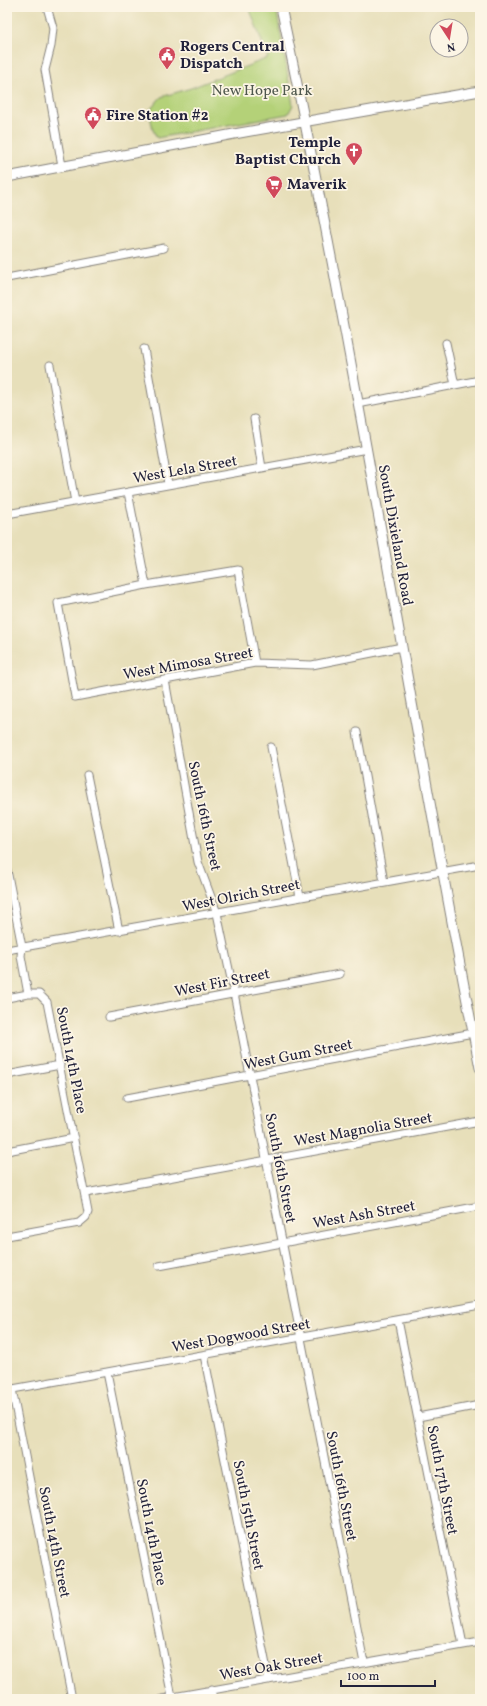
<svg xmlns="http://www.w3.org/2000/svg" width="487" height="1706" font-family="Vollkorn,serif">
<rect width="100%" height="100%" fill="#fcf5e5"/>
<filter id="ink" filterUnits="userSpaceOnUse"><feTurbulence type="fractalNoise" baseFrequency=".025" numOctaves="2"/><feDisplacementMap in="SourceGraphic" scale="8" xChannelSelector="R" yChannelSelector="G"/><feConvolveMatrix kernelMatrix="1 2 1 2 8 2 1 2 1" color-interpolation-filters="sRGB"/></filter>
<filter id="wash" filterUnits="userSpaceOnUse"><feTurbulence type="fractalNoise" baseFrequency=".012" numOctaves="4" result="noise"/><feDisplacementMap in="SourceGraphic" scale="16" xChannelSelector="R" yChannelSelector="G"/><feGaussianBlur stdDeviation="0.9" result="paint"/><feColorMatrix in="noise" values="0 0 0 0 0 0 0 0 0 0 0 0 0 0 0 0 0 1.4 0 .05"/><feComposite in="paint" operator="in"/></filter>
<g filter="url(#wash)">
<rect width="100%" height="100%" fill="#e7dfba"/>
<path fill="#b4d178" stroke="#6b7a5a" d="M249 7H276L293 105 288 114 157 138 153 130 149 111 161 97 191 88 268 58Z"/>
</g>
<g filter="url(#ink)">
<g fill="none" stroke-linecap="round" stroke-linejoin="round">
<g stroke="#84807a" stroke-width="9">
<path id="minor" d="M47 7 53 28 51 46 45 70 62 166
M7 278 164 248
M446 343 455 385
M144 349 168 484
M50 365 75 502
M358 404 480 380
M254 419 262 468
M128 492 146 585
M7 514 367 449
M255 663 238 570 146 585 58 603 75 697 255 663 312 665 402 647
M165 680 198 862 217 913 234 993 364 1663
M357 732 384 882
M271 747 300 897
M87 775 119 931
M7 870 22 947 21 956 28 994H39L47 1002 88 1212 86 1217 79 1223 7 1236
M7 950 480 865
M7 998 28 994
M109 1017 340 974
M7 1075 60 1065
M127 1098 473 1033
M7 1151 74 1138
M86 1193 480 1121
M159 1266 480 1206
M398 1320 463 1645
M204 1355 269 1680
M107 1372 172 1697
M12 1389 72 1699
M7 1390 480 1305
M418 1417 480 1405
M212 1689 214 1699
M162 1699 480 1642"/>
</g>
<g stroke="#84807a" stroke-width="11">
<path id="major" d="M281 7C356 359 410 715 480 1068
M7 177 234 134 480 91"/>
</g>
<use href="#minor" stroke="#fff" stroke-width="7"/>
<use href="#major" stroke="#fff" stroke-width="9"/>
</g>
</g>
<defs>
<g id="civic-pin" transform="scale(0.9)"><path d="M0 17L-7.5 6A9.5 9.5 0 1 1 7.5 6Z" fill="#d1495b" stroke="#fcf5e5"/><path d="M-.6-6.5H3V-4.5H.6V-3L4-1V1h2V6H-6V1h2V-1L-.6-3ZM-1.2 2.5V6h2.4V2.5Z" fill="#fff"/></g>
<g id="church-pin" transform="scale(0.9)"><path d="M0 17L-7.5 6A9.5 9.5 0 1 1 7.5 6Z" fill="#d1495b" stroke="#fcf5e5"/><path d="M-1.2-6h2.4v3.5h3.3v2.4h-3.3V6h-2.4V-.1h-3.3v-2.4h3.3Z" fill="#fff"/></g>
<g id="supermarket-pin" transform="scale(0.9)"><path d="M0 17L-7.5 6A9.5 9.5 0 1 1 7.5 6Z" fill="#d1495b" stroke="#fcf5e5"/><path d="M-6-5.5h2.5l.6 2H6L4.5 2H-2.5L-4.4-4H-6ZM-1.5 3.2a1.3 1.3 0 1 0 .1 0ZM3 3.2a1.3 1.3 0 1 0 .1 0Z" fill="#fff"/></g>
</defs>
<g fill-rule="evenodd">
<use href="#civic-pin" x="167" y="55"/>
<use href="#civic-pin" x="93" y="115"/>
<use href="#church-pin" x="354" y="151"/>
<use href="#supermarket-pin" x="274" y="184"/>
</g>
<g text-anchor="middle" stroke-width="3.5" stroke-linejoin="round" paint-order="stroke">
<g font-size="15" font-weight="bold" fill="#22223b" stroke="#fcf5e5" text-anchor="start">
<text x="180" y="51">Rogers Central<tspan x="180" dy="17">Dispatch</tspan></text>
<text x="106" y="120">Fire Station #2</text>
<text x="341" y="147" text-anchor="end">Temple<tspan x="341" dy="17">Baptist Church</tspan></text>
<text x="287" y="189">Maverik</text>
</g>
<g font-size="15" fill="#4e574d" stroke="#fcf5e5">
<text x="262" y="95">New Hope Park</text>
</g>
<g font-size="15" fill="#22223b" stroke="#fcf5e5">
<text transform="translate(185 469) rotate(-10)" y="5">West Lela Street</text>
<text transform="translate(396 535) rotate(80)" y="5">South Dixieland Road</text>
<text transform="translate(188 663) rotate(-10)" y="5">West Mimosa Street</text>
<text transform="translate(205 816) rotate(78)" y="5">South 16th Street</text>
<text transform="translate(241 895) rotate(-11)" y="5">West Olrich Street</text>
<text transform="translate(222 982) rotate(-11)" y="5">West Fir Street</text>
<text transform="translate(298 1054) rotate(-11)" y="5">West Gum Street</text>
<text transform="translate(72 1060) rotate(79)" y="5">South 14th Place</text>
<text transform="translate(363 1129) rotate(-10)" y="5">West Magnolia Street</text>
<text transform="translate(281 1168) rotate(79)" y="5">South 16th Street</text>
<text transform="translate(364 1214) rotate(-10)" y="5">West Ash Street</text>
<text transform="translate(241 1335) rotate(-10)" y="5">West Dogwood Street</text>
<text transform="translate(443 1480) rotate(79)" y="5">South 17th Street</text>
<text transform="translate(342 1486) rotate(79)" y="5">South 16th Street</text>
<text transform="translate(249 1515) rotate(79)" y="5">South 15th Street</text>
<text transform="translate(152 1532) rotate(79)" y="5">South 14th Place</text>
<text transform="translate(55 1542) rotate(79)" y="5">South 14th Street</text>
<text transform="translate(271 1666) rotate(-10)" y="5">West Oak Street</text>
</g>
</g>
<rect width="487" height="1706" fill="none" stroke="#fcf5e5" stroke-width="24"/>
<g transform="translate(449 38) rotate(168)"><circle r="19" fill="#fcf5e5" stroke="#a5a1a1"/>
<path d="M0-3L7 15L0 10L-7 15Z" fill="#d1495b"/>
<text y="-6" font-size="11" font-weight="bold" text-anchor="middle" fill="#22223b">N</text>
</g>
<path d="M341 1680v6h94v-6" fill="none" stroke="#22223b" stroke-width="2"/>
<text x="347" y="1680" font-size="12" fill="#22223b" stroke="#fcf5e5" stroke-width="3" paint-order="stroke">100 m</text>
</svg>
